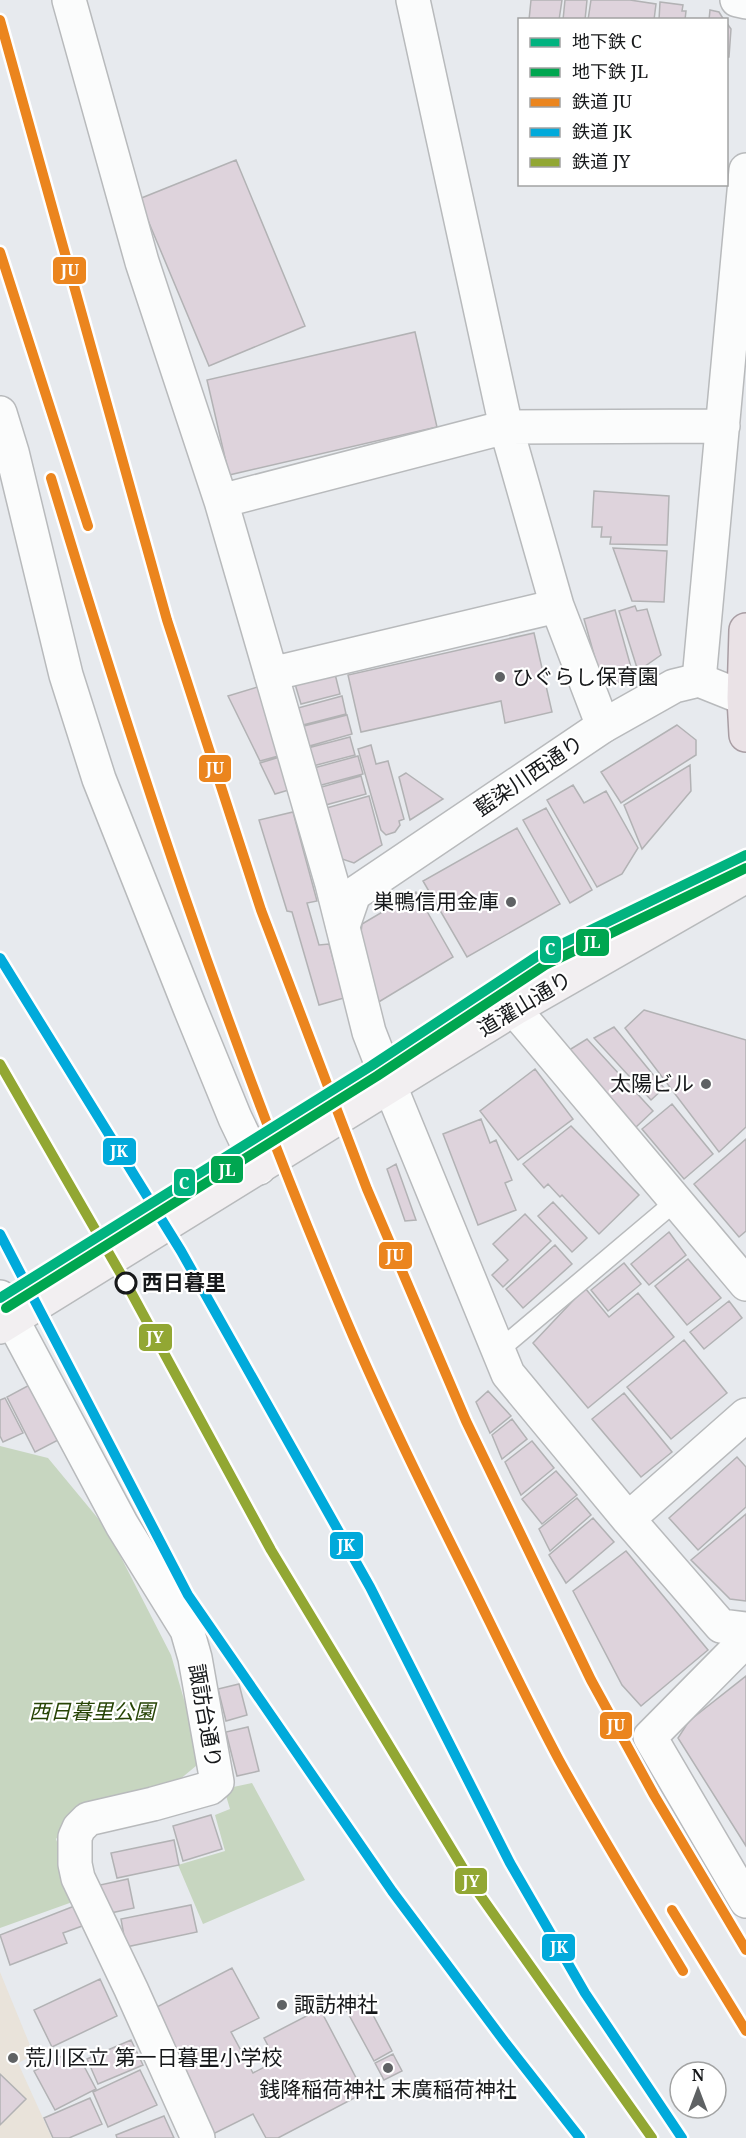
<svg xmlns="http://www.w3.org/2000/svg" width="746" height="2138" font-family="'Noto Serif','Noto Sans JP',serif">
<rect width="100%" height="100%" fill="#e7eaee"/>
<path fill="#e9e3da" d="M0 1972 34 2055 18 2063 52 2138H0Z"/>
<path fill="#c7d6c0" d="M0 1446 48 1458 106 1528 171 1655 202 1761 179 1780 75 1815 56 1839 78 1900 0 1928Z
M252 1783 305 1880 203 1924 178 1865 225 1851 215 1815 230 1809 224 1789Z"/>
<path fill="#ded3dc" stroke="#b2b2b4" stroke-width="1.5" d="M531 0H562L559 20H529Z
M565 0H587L585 20H563Z
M591 0H630L656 4 654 20H588Z
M660 2 683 5 682 11H686L685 20H659Z
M710 10 719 12 724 20H709Z
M726 22 731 29 729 57H726Z
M236 160 305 326 209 366 139 199Z
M415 332 437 427 229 475 207 380Z
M594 491 669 496 667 545 610 544 611 537H601L602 527H592Z
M613 548 667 551 664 602 632 601Z
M635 606 637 611 647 609 661 655 638 671 619 611Z
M615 610 634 678 617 683 609 679 608 674 600 676 584 619Z
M534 633 552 712 505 723 501 701 361 732 348 675Z
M335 674 340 694 301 704 295 684Z
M264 685 282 755 260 761 228 696Z
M342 696 346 714 303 725 298 708Z
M347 715 352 734 306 747 300 727Z
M677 725 696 740V755L621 803 601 772Z
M350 737 355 755 309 767 304 749Z
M371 745 376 764 388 761 404 819 399 821 400 825 395 832 386 835 381 830 358 749Z
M283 756 292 789 275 794 260 763Z
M358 756 363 774 314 787 310 769Z
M690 765 691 791 642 849 624 805Z
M406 773 443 799 410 820 399 777Z
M361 776 366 794 322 806 318 788Z
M573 785 584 803 606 791 638 848 622 874 597 887 547 800Z
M369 796 382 845 354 863 336 857 323 809Z
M546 808 592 890 570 903 523 820Z
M293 812 317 901 307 903 319 945 329 944 344 998 319 1005 292 912 287 911 259 820Z
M517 828 560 904 467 957 423 881Z
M416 892 453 957 377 1003 360 941 362 924Z
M644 1010 746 1040V1127L719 1152 625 1028Z
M614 1027 664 1088 651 1100 594 1038Z
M587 1039 653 1111 635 1128 566 1052Z
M535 1069 573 1119 518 1160 480 1111Z
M672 1104 713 1154 684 1179 642 1129Z
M481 1119 490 1143 496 1140 512 1180 505 1183 516 1210 478 1225 443 1134Z
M571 1126 639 1195 599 1234 562 1195 560 1197 548 1184 544 1188 523 1164Z
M746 1139V1231L739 1237 694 1184Z
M396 1164 416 1220 405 1221 387 1169Z
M553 1202 587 1238 572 1252 538 1216Z
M525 1214 551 1241 503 1287 492 1275 508 1260 493 1244Z
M669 1232 686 1255 649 1285 631 1264Z
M555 1245 572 1264 523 1308 506 1289Z
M688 1259 721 1298 687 1325 655 1286Z
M624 1263 641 1284 608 1311 591 1290Z
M585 1288 609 1317 638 1293 674 1337 588 1408 533 1343Z
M729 1301 742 1318 704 1349 690 1332Z
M684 1340 727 1393 671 1439 627 1387Z
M35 1382 64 1437 35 1452 7 1397Z
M488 1391 511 1416 490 1433 476 1402Z
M624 1393 672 1452 641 1477 592 1419Z
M5 1398 23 1433 3 1442 0 1436V1400Z
M512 1419 527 1439 502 1459 492 1435Z
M532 1441 554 1468 521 1495 505 1462Z
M737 1457 746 1467V1507L698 1550 669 1518Z
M556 1471 577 1495 542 1524 522 1499Z
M577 1498 591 1515 550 1551 539 1529Z
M746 1514V1601L730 1599 691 1560Z
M593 1518 614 1542 566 1583 549 1555Z
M626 1551 708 1650 641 1706 622 1685 573 1591Z
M746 1676V1846L678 1738 689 1721Z
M239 1684 247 1715 226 1721 218 1689Z
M248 1727 259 1771 237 1776 226 1732Z
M211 1815 222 1849 183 1861 173 1826Z
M174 1840 179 1865 117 1878 111 1853Z
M128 1879 134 1908 106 1914 100 1885Z
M77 1905 85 1925 63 1933 67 1943 10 1965 0 1935Z
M191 1905 197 1932 126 1947 121 1919Z
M232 1968 259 2018 231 2032 253 2073 276 2061 264 2038 320 2009 364 2093 278 2138H266L253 2114 211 2135 151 2010Z
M100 1979 117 2016 52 2047 34 2010Z
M362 1994 392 2051 374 2061 343 2004Z
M131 2040 143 2065 98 2084 87 2059Z
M75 2049 96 2089 55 2110 34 2071Z
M393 2054 402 2071 384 2080 375 2063Z
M140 2070 157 2105 108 2127 93 2092Z
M0 2074 26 2099 0 2125Z
M90 2098 102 2124 69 2138H53L44 2118Z
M164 2116 174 2138H117L116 2135Z"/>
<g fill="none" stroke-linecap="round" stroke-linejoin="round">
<g stroke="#b8babc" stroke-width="21">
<path id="service" d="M498 1351 676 1201"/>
</g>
<g stroke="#b8babc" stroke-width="36">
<path id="minor" d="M69 0 142 262 221 501 332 884 369 1032 390 1086 508 1374 628 1519 721 1626 746 1629
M413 0 506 427 557 606 603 726
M737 0 746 2
M0 413 12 452 66 675 99 779 190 1008 235 1118 259 1168
M221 501 506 427 723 426
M271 674 557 606
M699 680 746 170
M514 1009 746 1284
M0 1297 122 1525 187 1630 195 1658 217 1782 210 1788 153 1804 88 1819 79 1828 75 1837V1864L78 1878 131 1989 198 2138
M628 1519 746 1415
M746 1640 650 1737 746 1901"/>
</g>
<g stroke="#b8babc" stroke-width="36">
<path id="tertiary" d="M343 926 354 894 603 726 674 686 699 680 744 698"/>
</g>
<g stroke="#b8babc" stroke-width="36">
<path id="secondary" d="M0 1327 514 1009 746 876"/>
</g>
<g stroke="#a89da3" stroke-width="36">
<path id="primary" d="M746 630 744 698 746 735"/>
</g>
<use href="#service" stroke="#fbfcfc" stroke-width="18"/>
<use href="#minor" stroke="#fbfcfc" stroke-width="33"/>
<use href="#tertiary" stroke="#fbfcfc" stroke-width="33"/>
<use href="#secondary" stroke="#f2eff1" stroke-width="33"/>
<use href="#primary" stroke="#eae2e6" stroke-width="33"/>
<g stroke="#fff" stroke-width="15">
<path id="rail-1" d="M0 20 167 620 261 910 367 1189 466 1421 591 1680 654 1795 746 1950
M0 252 88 526
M51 478C135 757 226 1035 339 1303 379 1399 425 1492 471 1584 500 1643 528 1702 559 1760 598 1831 641 1901 683 1971
M672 1910 746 2031"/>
</g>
<g stroke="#fff" stroke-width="15">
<path id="rail-2" d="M0 958 181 1251 370 1587 510 1863 585 1993 682 2138
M0 1234 188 1595 392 1891 504 2041 580 2138"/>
</g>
<g stroke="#fff" stroke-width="15">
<path id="rail-3" d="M0 1064 126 1283 271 1550 475 1888 652 2138"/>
</g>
<use href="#rail-1" stroke="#eb851e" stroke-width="10"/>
<use href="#rail-2" stroke="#01aadb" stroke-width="10"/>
<use href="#rail-3" stroke="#92a733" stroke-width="10"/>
<g stroke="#fff" stroke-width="15">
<path id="metro-1" d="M0 1298 371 1066 539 955 746 855"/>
</g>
<g stroke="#fff" stroke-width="15">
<path id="metro-2" d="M6 1308 377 1076 545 965 746 868"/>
</g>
<use href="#metro-1" stroke="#01b380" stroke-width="10"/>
<use href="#metro-2" stroke="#00a650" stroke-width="10"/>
</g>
<g fill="#5f6264" stroke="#fff" stroke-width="2">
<circle cx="500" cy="677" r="6"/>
<circle cx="511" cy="902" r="6"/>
<circle cx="706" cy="1084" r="6"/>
<circle cx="282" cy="2005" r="6"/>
<circle cx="13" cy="2058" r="6"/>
<circle cx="388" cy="2068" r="6"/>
</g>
<circle fill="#fff" stroke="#16181a" stroke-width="3" cx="126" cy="1283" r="10"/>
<g text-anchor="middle" stroke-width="4.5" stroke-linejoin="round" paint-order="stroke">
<g font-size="21" fill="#16181a" stroke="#fff" text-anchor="start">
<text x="512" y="684">ひぐらし保育園</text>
<text x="499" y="909" text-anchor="end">巣鴨信用金庫</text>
<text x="694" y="1091" text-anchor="end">太陽ビル</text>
<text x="294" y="2012">諏訪神社</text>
<text x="25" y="2065">荒川区立 第一日暮里小学校</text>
<text x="388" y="2097" text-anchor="middle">銭降稲荷神社 末廣稲荷神社</text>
</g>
<g font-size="21" fill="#16181a" stroke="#fff">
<text transform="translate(529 776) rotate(-34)" y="7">藍染川西通り</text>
<text transform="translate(525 1004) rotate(-31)" y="7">道灌山通り</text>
<text transform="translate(205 1716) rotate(80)" y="7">諏訪台通り</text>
</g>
<g font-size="21" font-weight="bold" fill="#16181a" stroke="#fff" text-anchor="start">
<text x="142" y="1290">西日暮里</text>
</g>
<g font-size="21" font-style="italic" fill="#264304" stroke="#fff">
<text x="92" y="1719">西日暮里公園</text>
</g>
</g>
<g stroke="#fff" stroke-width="2">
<rect x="52" y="256" width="35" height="29" rx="6" fill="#eb851e"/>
<rect x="198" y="754" width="34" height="29" rx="6" fill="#eb851e"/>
<rect x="575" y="928" width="35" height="29" rx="6" fill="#00a650"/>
<rect x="539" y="935" width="23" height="29" rx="6" fill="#01b380"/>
<rect x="102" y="1137" width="35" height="29" rx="6" fill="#01aadb"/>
<rect x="210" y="1155" width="34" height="29" rx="6" fill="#00a650"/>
<rect x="173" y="1168" width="23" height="29" rx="6" fill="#01b380"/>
<rect x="378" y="1241" width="35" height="29" rx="6" fill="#eb851e"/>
<rect x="138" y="1323" width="35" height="29" rx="6" fill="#92a733"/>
<rect x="329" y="1531" width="35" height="29" rx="6" fill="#01aadb"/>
<rect x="599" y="1711" width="34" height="29" rx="6" fill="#eb851e"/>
<rect x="454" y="1867" width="34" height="28" rx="6" fill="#92a733"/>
<rect x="541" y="1933" width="35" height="29" rx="6" fill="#01aadb"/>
</g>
<g font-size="16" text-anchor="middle" font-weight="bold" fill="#fff">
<text x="70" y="276">JU</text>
<text x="215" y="774">JU</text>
<text x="592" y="948">JL</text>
<text x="550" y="955">C</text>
<text x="119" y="1157">JK</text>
<text x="227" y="1176">JL</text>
<text x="184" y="1189">C</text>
<text x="395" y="1261">JU</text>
<text x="155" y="1343">JY</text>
<text x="346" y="1551">JK</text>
<text x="616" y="1731">JU</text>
<text x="471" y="1887">JY</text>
<text x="559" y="1953">JK</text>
</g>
<rect x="518" y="18" width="210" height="168" fill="#ffffff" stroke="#a2a3a3" stroke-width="1.5"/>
<rect x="530" y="38" width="30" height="9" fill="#01b380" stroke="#a2a3a3" stroke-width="1.5"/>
<text x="572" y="48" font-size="18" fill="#16181a">地下鉄 C</text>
<rect x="530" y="68" width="30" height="9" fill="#00a650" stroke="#a2a3a3" stroke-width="1.5"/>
<text x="572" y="78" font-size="18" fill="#16181a">地下鉄 JL</text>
<rect x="530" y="98" width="30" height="9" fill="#eb851e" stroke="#a2a3a3" stroke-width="1.5"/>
<text x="572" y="108" font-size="18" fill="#16181a">鉄道 JU</text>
<rect x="530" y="128" width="30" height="9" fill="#01aadb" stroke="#a2a3a3" stroke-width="1.5"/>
<text x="572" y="138" font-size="18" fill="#16181a">鉄道 JK</text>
<rect x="530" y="158" width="30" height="9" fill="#92a733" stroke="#a2a3a3" stroke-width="1.5"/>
<text x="572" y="168" font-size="18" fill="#16181a">鉄道 JY</text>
<g transform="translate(698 2090)"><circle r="28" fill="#ffffff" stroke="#a2a3a3" stroke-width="1.5"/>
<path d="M0-4.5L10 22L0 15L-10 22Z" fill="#5f6264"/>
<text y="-9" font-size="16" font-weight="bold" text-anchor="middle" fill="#16181a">N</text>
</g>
</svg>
